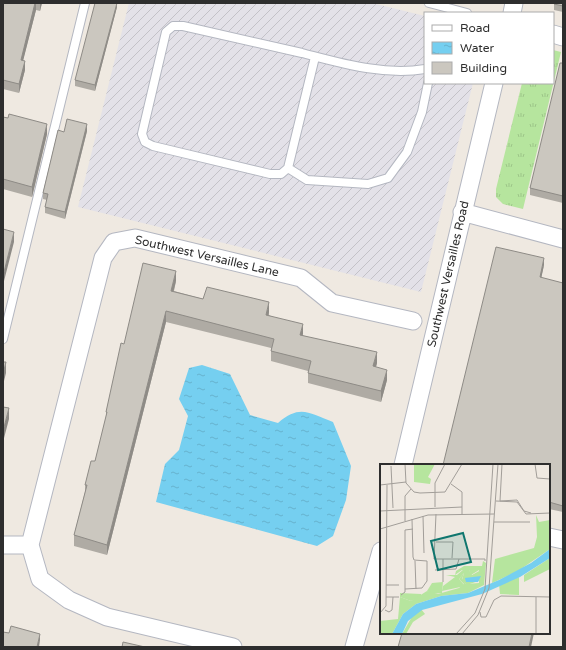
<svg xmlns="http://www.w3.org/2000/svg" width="566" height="650" font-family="'Varela Round',sans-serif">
<defs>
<pattern id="industrial-furrows" width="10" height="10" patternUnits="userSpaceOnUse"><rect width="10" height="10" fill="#e3e1e8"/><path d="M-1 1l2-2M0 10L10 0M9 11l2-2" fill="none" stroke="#c3c1c7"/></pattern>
<pattern id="grass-tufts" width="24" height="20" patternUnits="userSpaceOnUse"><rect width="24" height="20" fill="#b6e59e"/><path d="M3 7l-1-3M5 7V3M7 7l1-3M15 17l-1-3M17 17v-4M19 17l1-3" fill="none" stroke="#9dc588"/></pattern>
<pattern id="water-ripples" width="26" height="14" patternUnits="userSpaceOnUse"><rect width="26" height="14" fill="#75cff0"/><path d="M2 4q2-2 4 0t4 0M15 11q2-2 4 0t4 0" fill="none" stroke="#66b2ce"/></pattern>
</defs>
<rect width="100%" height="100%" fill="#efe9e1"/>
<path fill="url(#industrial-furrows)" d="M129 3H372L425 16V83H473L421 292 78 207Z"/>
<path fill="url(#grass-tufts)" d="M553 50 561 52 523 209 503 204 496 197V189L522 83H553Z"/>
<path fill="url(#water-ripples)" d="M202 365 230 374 250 415 278 423C300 404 309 413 333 422L351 466 346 500 333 536 317 546 156 502 165 464 179 450 188 416 179 399 189 368Z"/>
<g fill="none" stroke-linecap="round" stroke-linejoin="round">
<g stroke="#b4b7c1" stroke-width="10">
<path id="service" d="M429 3 467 13
M315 57 288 168 281 174H270L153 146 145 142 142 134 166 32 173 26H183C222 35 262 44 302 53 341 63 384 76 425 69
M288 168 307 180 368 184 388 178 407 152 422 112 428 83
M3 339 85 3"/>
</g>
<g stroke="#b4b7c1" stroke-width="19">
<path id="minor" d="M512 13 514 3
M553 34 563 37
M462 212 563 239
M403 465 494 83
M549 537 563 540
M3 545H30
M233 647 107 617 69 600 40 579 30 545 103 258 114 242 135 238 301 278 332 303 413 321
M354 647 381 551"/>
</g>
<use href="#service" stroke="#fff" stroke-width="8"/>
<use href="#minor" stroke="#fff" stroke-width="17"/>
</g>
<path fill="#afaba4" d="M3 3H42L40 11 36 10 23 60 25 70 19 93 3 89Z
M117 3V7L95 91 75 86V80Z
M554 3H563V12L554 10Z
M563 63V203L530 195V188Z
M3 117 47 134 32 197 3 189Z
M87 131 65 219 45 213V207L47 200 43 199V193L64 132Z
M544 265 541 278 563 283V512L549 509V465H443Z
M176 281 174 291 203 299 269 312V315L303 334 302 335 377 363 376 367 387 380 381 402 308 383V371L271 361V348L166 322 107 555 74 546V535L85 492V485L95 461 106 418V412L124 344Z"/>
<path fill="#8e8b86" d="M35 3H36V10L21 69V60Z
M40 3H42L40 11Z
M117 3V7L95 91V85Z
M25 61V70L19 93V84Z
M47 124V134L32 197V187Z
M87 124V131L65 219V212Z
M14 232V242L3 285V276Z
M544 258V265L540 284V277Z
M176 271V281L171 301V291Z
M269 302V312L266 325V315Z
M166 311V322L107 555V545Z
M303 324V334L300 345V335Z
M377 352V363L373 377V366Z
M6 362V373L3 385V374Z
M387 370V380L381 402V391Z
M9 408V419L3 442V431Z
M532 633H534L531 647H529Z
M40 634V640L39 647H37Z"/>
<path fill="#cbc7bf" stroke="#8e8b86" d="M3 3H35L21 60 25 61 19 84 3 80Z
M95 3H117L95 85 75 80Z
M554 3H563V6L554 4Z
M560 63H563V196L530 188Z
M9 114 47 124 32 187 3 179V117L8 118Z
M67 119 87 124 65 212 45 207 48 194 43 193 58 130 64 132Z
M3 229 14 232 3 276Z
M496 247 544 258 540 277 563 283V506L549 502V465H443Z
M143 263 176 271 171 291 203 299 207 287 269 302 266 315 303 324 300 335 377 352 373 366 387 370 381 391 308 373 311 361 271 351 274 339 166 311 107 545 74 535 87 485H85L91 461H95L107 412H106L121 343 124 344Z
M3 362H6L3 374Z
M3 407 9 408 3 431Z
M11 626 40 634 37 647H3V632L9 633Z
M402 633H532L529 647H398Z
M123 642 145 647H122Z"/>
<g text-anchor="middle" stroke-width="3" stroke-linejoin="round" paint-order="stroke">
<g font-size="12" fill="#2e2e2e" stroke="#fff">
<text transform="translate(207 256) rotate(13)" y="4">Southwest Versailles Lane</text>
<text transform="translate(448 274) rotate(-77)" y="4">Southwest Versailles Road</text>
</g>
</g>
<g transform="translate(380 464)">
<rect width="170" height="170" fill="#efe9e1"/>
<path d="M34 0H55L48 13 51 15 50 20 34 18ZM139 113V131L120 130 119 120ZM63 118 62 129 52 130 47 127 52 119ZM20 129 41 130V133L31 137 20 133ZM41 145 45 150 33 158 26 170H22L33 151Z" fill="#b6e59e"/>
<path d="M156 51 159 58 170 56V85L138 107 112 119 115 95 154 84 157 73ZM170 94V105L144 118V111ZM103 97 106 99 104 121 88 129 61 132 36 140 23 150 12 170H0V157L18 155 20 133 31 137 47 127 58 130 79 124 84 120 79 115 84 109 82 115 86 120 99 119V106L91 111 89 106H82L75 111 76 107 84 102H102Z" fill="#b6e59e"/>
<path d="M84 105 89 106 92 111 101 106V116L87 121 82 116 84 109 79 115 85 122 62 127 63 122 75 113 66 111H77Z" fill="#b6e59e"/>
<path d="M170 85V94L140 113 102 130 42 146 28 157 22 170H12L23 150 36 140 61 132 88 129 119 116 151 99ZM101 112 98 118H86L85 114Z" fill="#75cff0"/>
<path fill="none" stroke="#a29e99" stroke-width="1" d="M25 0 26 19 34 28 40 29 65 28 82 0M155 0 157 14 170 15M11 2 13 44M71 20 82 28V51M0 21 26 18M116 37 137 38 146 50 170 49M120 37 137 36 144 47 151 49M120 37 122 0M55 43V19L65 0M0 47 82 43M56 50 54 95H105V97M43 52 44 89M25 57V32L31 25M114 58H150M0 65 48 51 114 50M56 78H73L72 94M63 95V118M35 97 36 125M55 106 76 105 79 95M6 121H19M25 125 42 124 47 117V97L34 96 33 93 32 55M21 131 25 128V66L33 65M6 133H19M156 133V170M5 146 9 148 12 146 13 133M100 148 101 153H106L114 136 121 132 170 133M0 149 6 142 7 21M76 170 95 149 105 125 113 0M82 170 98 151 109 124 118 0"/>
<path fill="#0f766e" fill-opacity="0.15" stroke="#0f766e" stroke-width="2" d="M83 69 91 98 58 106 51 77Z"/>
<rect width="170" height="170" fill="none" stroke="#2e2e2e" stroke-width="2"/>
</g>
<rect width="566" height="650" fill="none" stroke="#2e2e2e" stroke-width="8"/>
<rect x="424" y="12" width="130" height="72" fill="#ffffff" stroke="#ababab"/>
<rect x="432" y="25" width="20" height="6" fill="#ffffff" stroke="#ababab"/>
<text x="460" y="32" font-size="12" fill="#2e2e2e">Road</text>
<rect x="432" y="42" width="20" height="12" fill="url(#water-ripples)" stroke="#ababab"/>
<text x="460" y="52" font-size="12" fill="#2e2e2e">Water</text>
<rect x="432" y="62" width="20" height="12" fill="#cbc7bf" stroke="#ababab"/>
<text x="460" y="72" font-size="12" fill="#2e2e2e">Building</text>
</svg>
